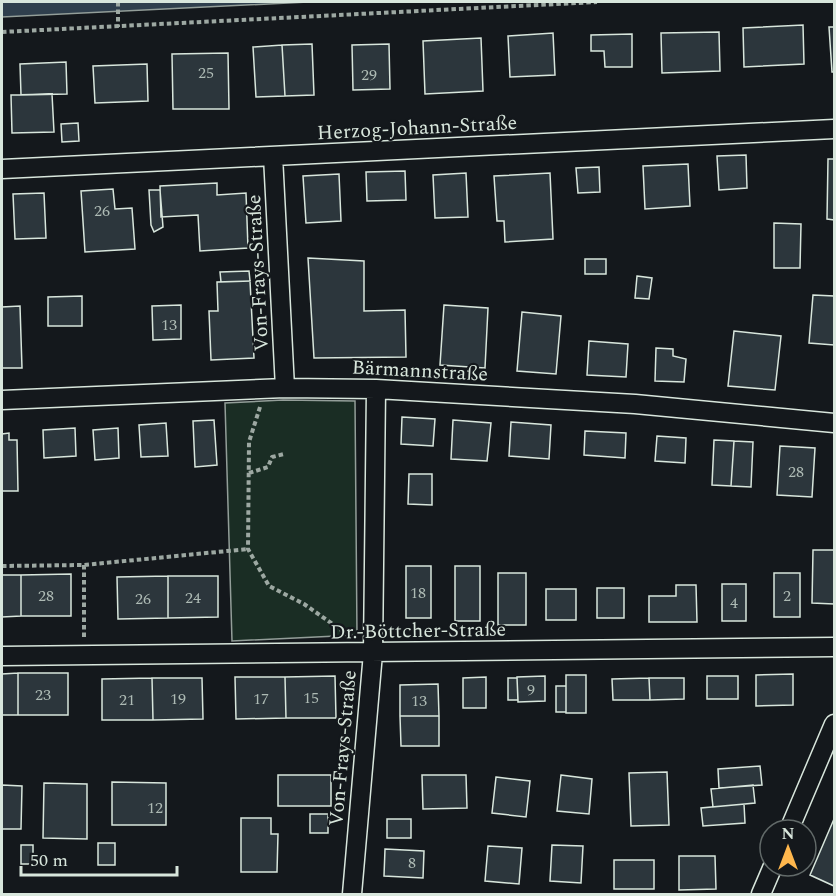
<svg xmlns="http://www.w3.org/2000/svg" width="836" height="896" font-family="Spectral,serif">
<rect width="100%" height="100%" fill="#14181c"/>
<path fill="#1a2d24" stroke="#939e99" stroke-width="1.5" d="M283 400 355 401 357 635 232 641 225 403Z"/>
<path fill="#2f3f4d" stroke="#939e99" stroke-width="1.5" d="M2 2H308L2 17Z"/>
<path fill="#2c363c" stroke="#d8e6dc" stroke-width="1.5" d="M803 25 804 64 744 67 743 28Z
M829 27H834V72H832Z
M719 32 720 71 662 73 661 33Z
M553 33 555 75 510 77 508 36Z
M632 34V67H605L604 51H591V35Z
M481 38 483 91 425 94 423 41Z
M312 44 314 95 285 96 282 45Z
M389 44 390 89 353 90 352 45Z
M282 45 285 96 256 97 253 47Z
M228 53 229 109H173L172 54Z
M66 62 67 94 21 95 20 64Z
M147 64 148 101 95 103 93 66Z
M52 94 54 132 12 133 11 95Z
M78 123 79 141 62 142 61 124Z
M746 155 747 188 719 190 717 156Z
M828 159H834V220L827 219Z
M688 164 690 206 645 209 643 166Z
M599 167 600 192 578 193 576 168Z
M405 171 406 200 367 201 366 172Z
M466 173 468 217 435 218 433 175Z
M550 173 553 239 505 242 504 221H497L494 176Z
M339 174 341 221 306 223 303 176Z
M217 183V195L246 193 248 248 200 251 198 215 161 217 160 186Z
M113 189 115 209 132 208 135 249 85 252 81 191Z
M149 190H160L163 227 154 232 151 225Z
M44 193 46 238 15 239 13 194Z
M774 223 801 224 800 268H774Z
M308 258 364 261V311L405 310 406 357 314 358Z
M585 259H606V274H585Z
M249 271 250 281 221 282 220 272Z
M637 276 652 278 649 299 635 298Z
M250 281 254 358 211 360 209 311H218L217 282Z
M813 295 834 296V345L809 343Z
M82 296V326H48V297Z
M181 305V339L153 340 152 306Z
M444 305 488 308 485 368 440 365Z
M20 306 22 368H2V307Z
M522 312 561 316 556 374 517 371Z
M734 331 781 336 775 390 728 386Z
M589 341 628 344 626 377 587 375Z
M656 348 673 349V356L686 359 684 382 655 381Z
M402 417 435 419 433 446 401 444Z
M214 420 217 465 195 467 193 421Z
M453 420 491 423 487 461 451 459Z
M511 422 551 425 549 459 509 456Z
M166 423 168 456 141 457 139 425Z
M75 428 76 456 44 458 43 430Z
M118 428 119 458 95 460 93 430Z
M585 431 626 433 625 458 584 455Z
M9 433V440H17L18 491H2V434Z
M657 436 686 438 685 463 655 461Z
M714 440 734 441 731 486 712 485Z
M734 441 753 442 751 487 731 486Z
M780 446 815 448 812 497 777 495Z
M409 474H432V505L408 504Z
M813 550H834V604L812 603Z
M406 566H431V618H406Z
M455 566H480V621H455Z
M498 573H526V625H498Z
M774 573H800V617H774Z
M71 574V616H21V575Z
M2 575H21V616L2 617Z
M168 576V618L118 619 117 577Z
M168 576H218V617L168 618Z
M722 584H746V621H722Z
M676 585H696L697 622H649V596H676Z
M597 588H624V618H597Z
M546 589H576V620H546Z
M18 673V715H2V674Z
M18 673H68V715H18Z
M793 674V705L756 706V675Z
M566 675H586V713H566Z
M335 676 336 718H286L285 677Z
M545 676V701L518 702 517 677Z
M707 676H738V699H707Z
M235 677H285L286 718 236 719Z
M486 677V708H463V678Z
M152 678 153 720H102V679Z
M152 678H202L203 719 153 720Z
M508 678H517L518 700H508Z
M649 678 650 700H613L612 679Z
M649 678H684V699L650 700Z
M438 684 439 716H400V685Z
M556 686H566V712H556Z
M400 716H439V746H401Z
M760 766 762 785 719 788 718 769Z
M667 772 669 825 631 826 629 773Z
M278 775H331V806H278Z
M422 775H466L467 808 423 809Z
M561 775 592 779 589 814 557 811Z
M496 777 530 781 526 817 492 813Z
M112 782 166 783V825H112Z
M44 783 87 784V839L43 838Z
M2 785 22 786 21 829H2Z
M753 785 755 803 713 807 711 789Z
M744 804 745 823 703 826 701 808Z
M310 814H328V833H310Z
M241 818H271V834H278L277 872H241Z
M387 819H411V838H387Z
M834 819V886L810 875Z
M98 843H115V865H98Z
M21 845H33V864H21Z
M552 845 583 846 581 883 550 881Z
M488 846 522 848 519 884 485 881Z
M385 849 424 851 423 878 384 876Z
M679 856H715L716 889 679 890Z
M614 860H654V889H614Z"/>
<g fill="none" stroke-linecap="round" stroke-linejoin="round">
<g stroke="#d8e6dc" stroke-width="21">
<path id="street" d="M273 156 285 388
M2 169 834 129
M2 400 285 388 376 389 635 404 834 423
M2 656 834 647
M789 830 834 724
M352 894 373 653 376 389
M761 894 773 866"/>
</g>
<path stroke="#9da8a2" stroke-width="4" stroke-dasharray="4.5 3" stroke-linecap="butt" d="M118 2V27
M2 32 597 2
M260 407 249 442 248 549 269 586 304 604 344 632
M249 473 268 467 272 457 284 454
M84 565V638
M2 566 84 565 248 549"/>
<use href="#street" stroke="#14181c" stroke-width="18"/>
</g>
<g text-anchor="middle" stroke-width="4.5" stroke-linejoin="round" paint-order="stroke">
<g font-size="16" fill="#adbab4">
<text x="206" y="78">25</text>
<text x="369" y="80">29</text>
<text x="102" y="216">26</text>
<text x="169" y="330">13</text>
<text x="796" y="477">28</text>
<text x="418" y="598">18</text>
<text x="46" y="601">28</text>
<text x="787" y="601">2</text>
<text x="193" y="603">24</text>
<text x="143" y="604">26</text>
<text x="734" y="608">4</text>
<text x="531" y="695">9</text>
<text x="43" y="700">23</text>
<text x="311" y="703">15</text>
<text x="178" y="704">19</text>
<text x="261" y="704">17</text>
<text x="127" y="705">21</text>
<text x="419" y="706">13</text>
<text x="155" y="813">12</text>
<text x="412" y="868">8</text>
</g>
<g font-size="20" fill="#d8e6dc" stroke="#14181c">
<text transform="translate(417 127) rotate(-3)" y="7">Herzog-Johann-Straße</text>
<text transform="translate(257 273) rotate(-93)" y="7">Von-Frays-Straße</text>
<text transform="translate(420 370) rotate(3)" y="7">Bärmannstraße</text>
<text transform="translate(418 630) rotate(-1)" y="7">Dr.-Böttcher-Straße</text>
<text transform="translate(342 748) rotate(-85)" y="7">Von-Frays-Straße</text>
</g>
</g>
<rect width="836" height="896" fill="none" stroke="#d8e6dc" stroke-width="6"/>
<g transform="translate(788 848)"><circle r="28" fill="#14181c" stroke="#626a69" stroke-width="1.5"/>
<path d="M0-4.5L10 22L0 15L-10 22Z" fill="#ffb74d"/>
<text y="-9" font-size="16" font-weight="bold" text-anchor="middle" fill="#d8e6dc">N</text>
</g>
<path d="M21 866v9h156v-9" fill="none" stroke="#d8e6dc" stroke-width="3"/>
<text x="30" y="866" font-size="18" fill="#d8e6dc" stroke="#14181c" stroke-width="4.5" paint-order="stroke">50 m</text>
</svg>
